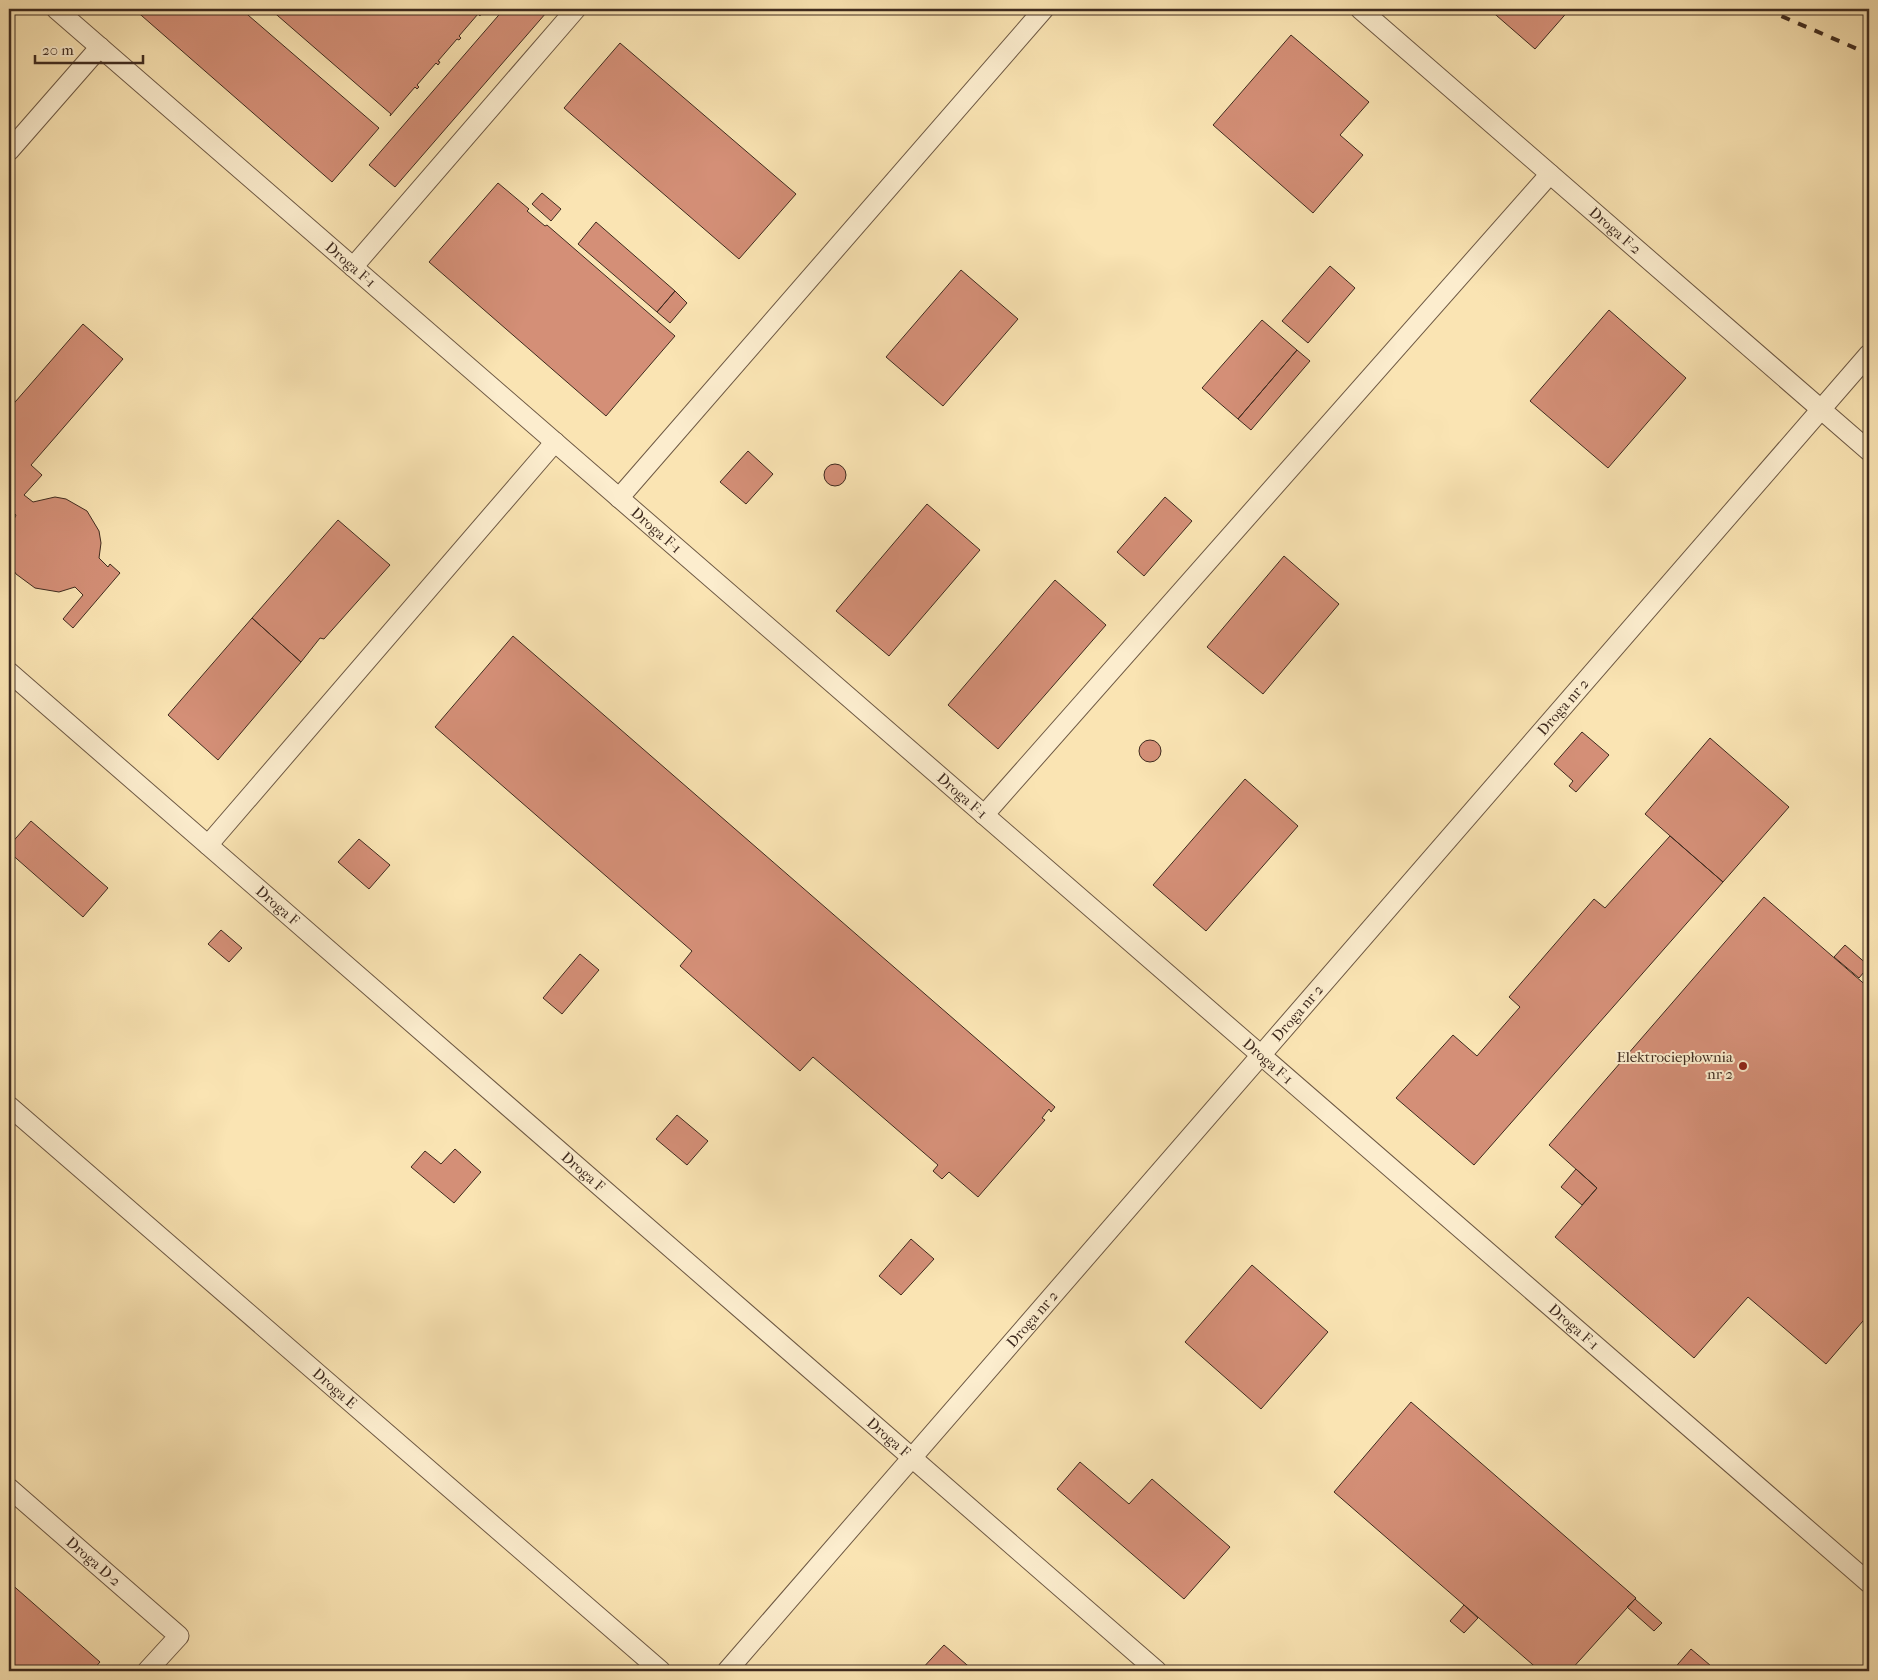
<svg xmlns="http://www.w3.org/2000/svg" width="1878" height="1680" font-family="'IM FELL French Canon',serif">
<rect width="100%" height="100%" fill="#fae4b3"/>
<filter id="stains"><feTurbulence type="fractalNoise" baseFrequency=".004" numOctaves="4"/><feColorMatrix values="0 0 0 0 .2 0 0 0 0 .09 0 0 0 0 .02 0 0 0 .5 -.17"/></filter>
<radialGradient id="worn" r=".72"><stop offset=".6" stop-color="#630" stop-opacity="0"/><stop offset="1" stop-color="#630" stop-opacity=".3"/></radialGradient>
<path fill="#d48f77" stroke="#3f2b1f" d="M134 9H241L379 128 332 182Z
M270 9H483L480 16 478 14 459 36 461 38 459 40 457 39 438 61 440 62 438 65 436 63 417 85 419 87 417 89 415 87 390 116 391 114Z
M504 9H540L546 13 395 187 369 165Z
M1489 9H1570L1535 49Z
M1291 35 1369 102 1340 135 1363 155 1313 213 1213 125Z
M620 43 796 194 739 259 564 108Z
M498 183 529 209 527 211 545 226 547 225 675 336 606 416 429 262Z
M542 193 561 209 551 221 532 204Z
M596 222 675 291 657 312 578 244Z
M1330 266 1355 288 1308 343 1282 321Z
M961 270 1018 319 943 406 886 357Z
M675 291 687 303 670 323 657 312Z
M1609 310 1686 378 1608 468 1530 401Z
M1262 320 1297 350 1238 419 1202 388Z
M83 324 123 359 31 465 42 475 24 495 33 502 55 497 66 499 87 511 99 531 101 543 99 558 108 567 110 564 120 573 73 628 63 619 83 595 75 587 59 592 35 588 16 574 10 564 9 530 16 515 9 509V409Z
M1297 350 1310 361 1251 430 1238 419Z
M748 451 773 474 746 504 720 482Z
M824 475a11 11 0 1 1 22 0a11 11 0 1 1-22 0Z
M1165 497 1192 521 1144 576 1117 552Z
M927 504 980 550 889 656 836 611Z
M338 520 390 565 324 639 320 638 301 662 252 618Z
M1284 556 1339 604 1263 694 1207 647Z
M1055 580 1106 625 998 749 948 705Z
M252 618 301 662 218 760 168 715Z
M513 636 1055 1107 1051 1112 1049 1109 1042 1118 1045 1120 978 1197 949 1172 942 1179 933 1171 938 1165 813 1057 800 1071 680 966 692 951 435 727Z
M1582 732 1609 755 1576 792 1569 786 1573 781 1554 764Z
M1710 738 1789 807 1723 882 1645 814Z
M1139 751a11 11 0 1 1 22 0a11 11 0 1 1-22 0Z
M1245 779 1298 826 1206 931 1153 885Z
M31 821 108 888 83 917 9 852V846Z
M1670 836 1723 882 1474 1165 1396 1098 1453 1035 1477 1056 1520 1007 1509 997 1594 899 1605 908Z
M359 839 390 865 369 889 338 862Z
M1764 897 1869 988V1314L1826 1364 1748 1297 1694 1358 1555 1237 1597 1188 1549 1145Z
M221 930 242 948 229 962 208 944Z
M1845 945 1869 966 1859 978 1834 957Z
M580 954 599 970 562 1014 543 998Z
M677 1115 708 1141 687 1165 656 1139Z
M455 1149 481 1172 454 1203 411 1167 425 1151 441 1164Z
M1576 1169 1597 1188 1582 1205 1561 1187Z
M911 1239 934 1259 901 1295 879 1276Z
M1252 1265 1328 1332 1261 1409 1185 1342Z
M1411 1402 1636 1598 1570 1671H1540L1334 1492Z
M1080 1462 1129 1504 1152 1479 1230 1547 1184 1599 1057 1489Z
M9 1582 100 1662 92 1671H9Z
M1635 1599 1662 1623 1654 1631 1627 1607Z
M1464 1605 1478 1618 1464 1633 1450 1621Z
M944 1645 974 1671H920Z
M1691 1649 1717 1671H1672Z"/>
<g fill="none" stroke-linecap="round" stroke-linejoin="round">
<g stroke="#6e5944" stroke-width="21">
<g id="lane">
<path id="s1" d="M56 9 1869 1583"/>
<path id="s2" d="M1360 9 1869 451"/>
<path d="M9 151 100 47"/>
<path d="M353 267 576 9"/>
<path d="M619 498 1044 9"/>
<path id="s3" d="M9 672 1157 1671"/>
<path d="M984 815 1550 174"/>
<path d="M208 845 555 442"/>
<path id="s4" d="M9 1106 661 1671"/>
<path id="s5" d="M9 1488 179 1636 147 1671"/>
<path id="s6" d="M727 1671 1869 354"/>
</g>
</g>
<use href="#lane" stroke="#fcedce" stroke-width="19"/>
<path stroke="#3f2b1f" stroke-width="4" stroke-dasharray="9 9" stroke-linecap="butt" d="M1765 9 1869 54"/>
</g>
<circle fill="#8f2418" stroke="#fcedce" stroke-width="2" cx="1743" cy="1066" r="5"/>
<g text-anchor="middle" stroke-width="4" stroke-linejoin="round" paint-order="stroke">
<g font-size="15" fill="#3f2b1f" stroke="#fcedce">
<text dy="5" stroke="none"><textPath href="#s2" startOffset="338">Droga F-2</textPath></text>
<text dy="5" stroke="none"><textPath href="#s1" startOffset="390">Droga F-1</textPath></text>
<text dy="5" stroke="none"><textPath href="#s1" startOffset="795">Droga F-1</textPath></text>
<text dy="5" stroke="none"><textPath href="#s6" startOffset="1276">Droga nr 2</textPath></text>
<text dy="5" stroke="none"><textPath href="#s1" startOffset="1200">Droga F-1</textPath></text>
<text dy="5" stroke="none"><textPath href="#s3" startOffset="356">Droga F</textPath></text>
<text dy="5" stroke="none"><textPath href="#s6" startOffset="871">Droga nr 2</textPath></text>
<text dy="5" stroke="none"><textPath href="#s1" startOffset="1605">Droga F-1</textPath></text>
<text dy="5" stroke="none"><textPath href="#s3" startOffset="761">Droga F</textPath></text>
<text dy="5" stroke="none"><textPath href="#s6" startOffset="466">Droga nr 2</textPath></text>
<text dy="5" stroke="none"><textPath href="#s1" startOffset="2010">Droga F-1</textPath></text>
<text dy="5" stroke="none"><textPath href="#s4" startOffset="431">Droga E</textPath></text>
<text dy="5" stroke="none"><textPath href="#s3" startOffset="1166">Droga F</textPath></text>
<text dy="5" stroke="none"><textPath href="#s5" startOffset="112">Droga D-2</textPath></text>
</g>
<g font-size="15" fill="#3f2b1f" stroke="#fcedce" text-anchor="end">
<text x="1733" y="1062">Elektrociepłownia<tspan x="1733" dy="17">nr 2</tspan></text>
</g>
</g>
<rect width="1878" height="1680" fill="none" stroke="#fae4b3" stroke-width="30"/>
<rect x="10" y="10" width="1858" height="1660" fill="none" stroke="#3f2b1f" stroke-width="2.5"/>
<rect x="15" y="15" width="1848" height="1650" fill="none" stroke="#3f2b1f"/>
<path d="M35 55v8h108v-8" fill="none" stroke="#3f2b1f" stroke-width="2.5"/>
<text x="42" y="55" font-size="15" fill="#3f2b1f" stroke="#fcedce" stroke-width="4" paint-order="stroke">20 m</text>
<rect width="100%" height="100%" filter="url(#stains)"/>
<rect width="100%" height="100%" fill="url(#worn)"/>
</svg>
